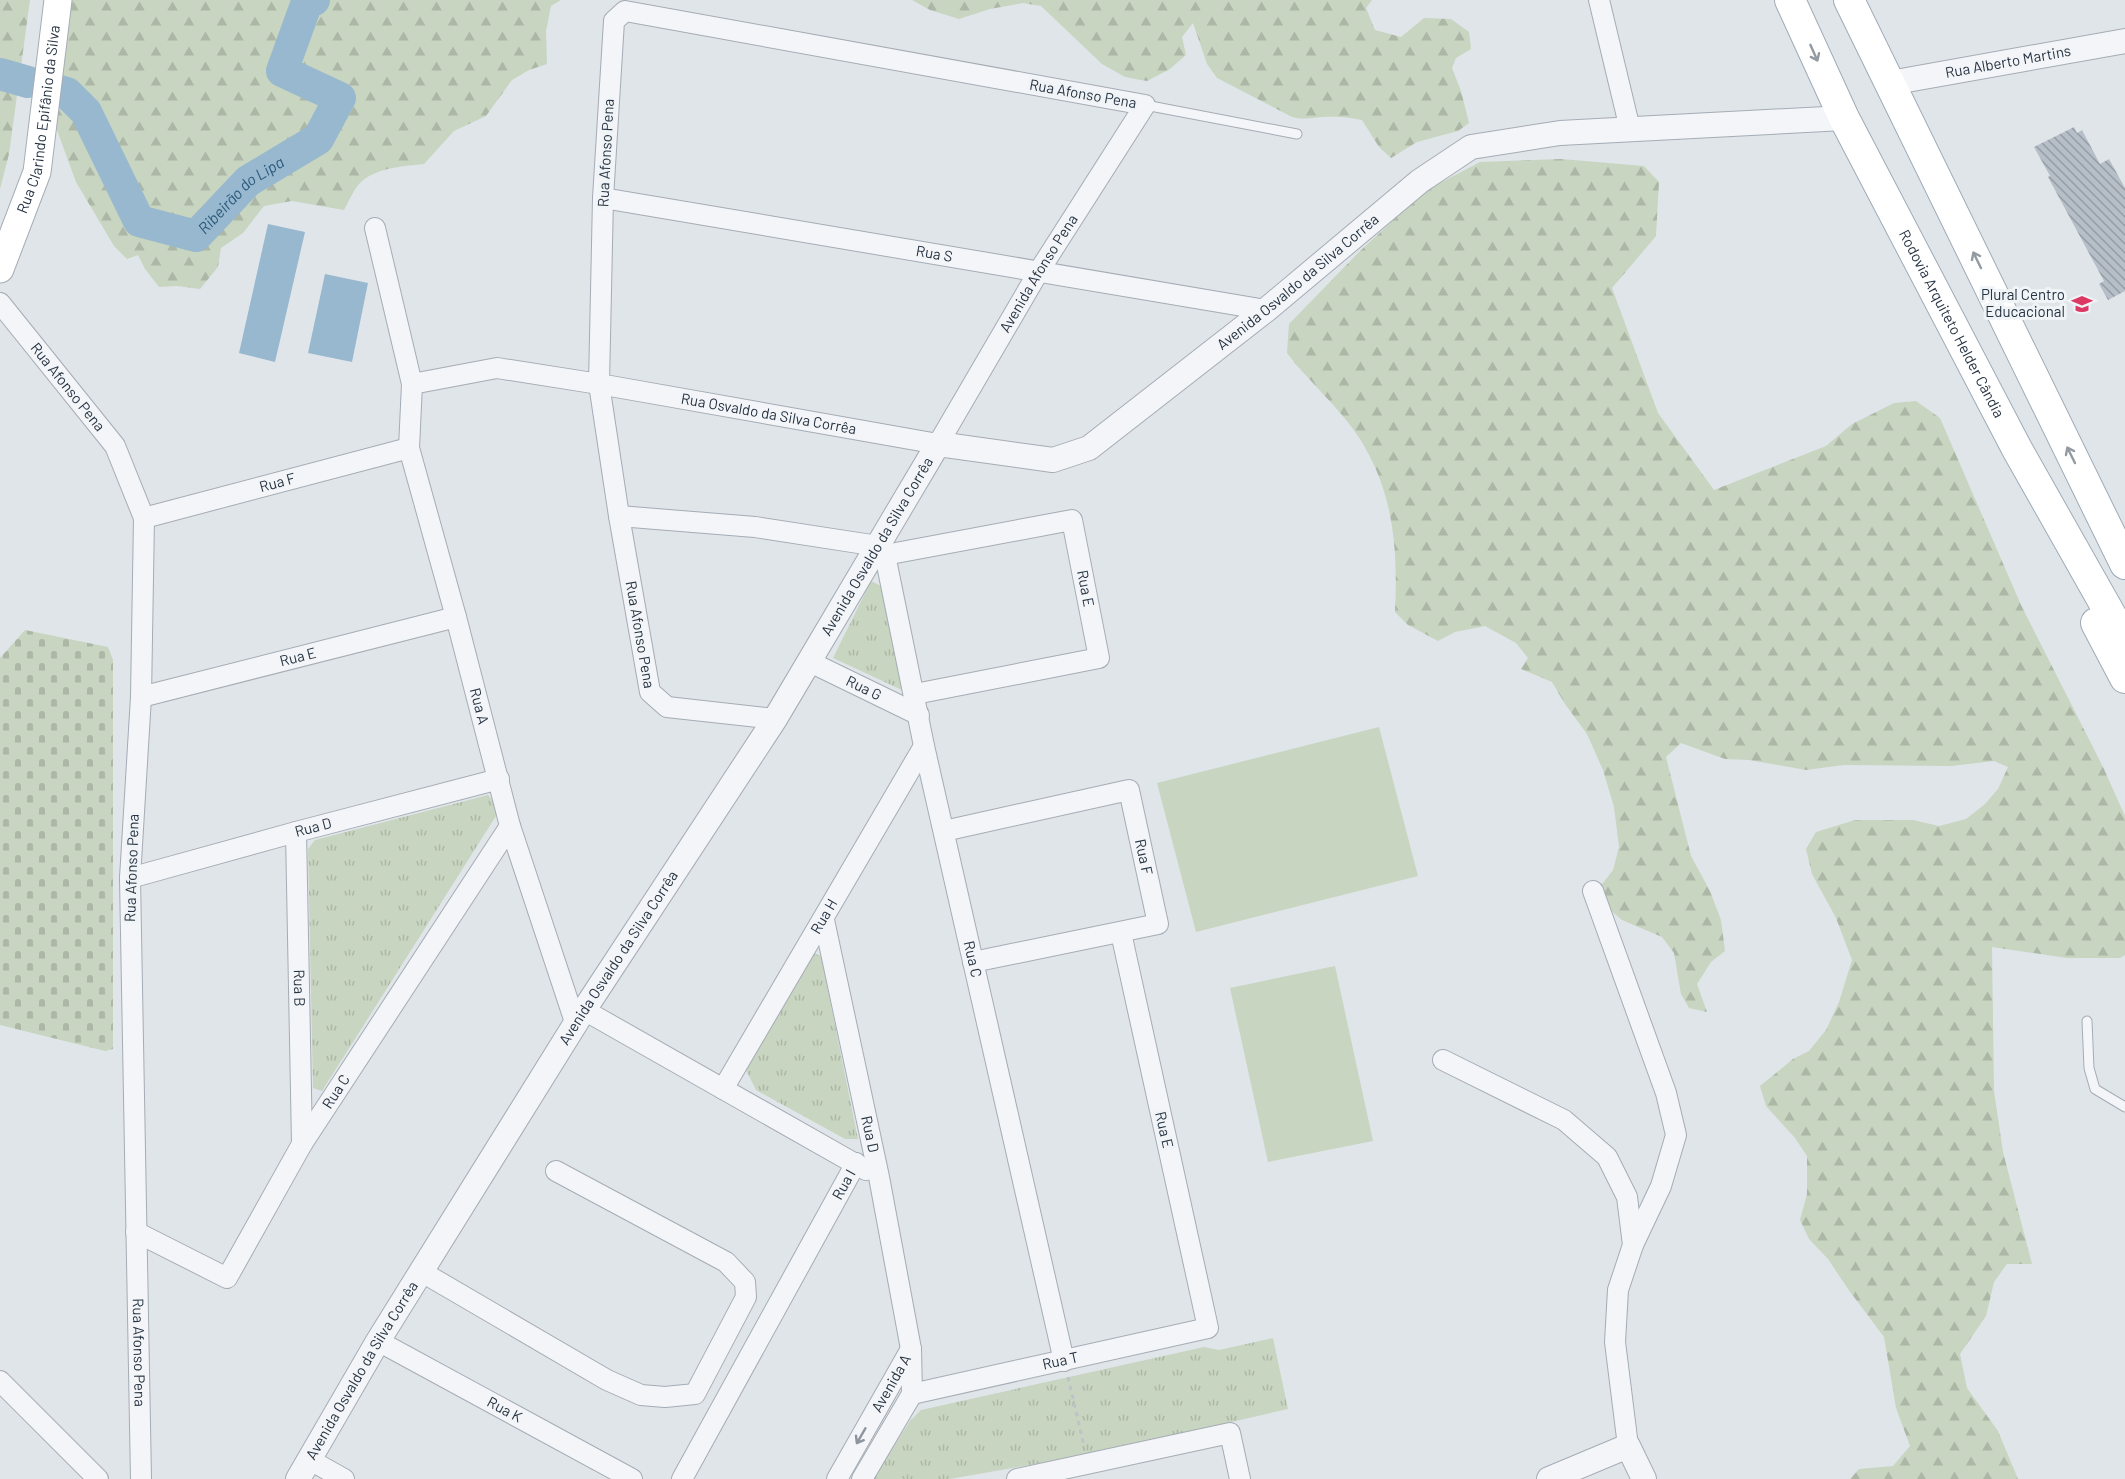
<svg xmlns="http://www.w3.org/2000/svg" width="2125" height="1479" font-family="Barlow,sans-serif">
<defs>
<pattern id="forest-firs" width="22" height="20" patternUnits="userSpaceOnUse" patternTransform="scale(1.5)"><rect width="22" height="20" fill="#c8d5c0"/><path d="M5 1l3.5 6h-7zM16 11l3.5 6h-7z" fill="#acb7a6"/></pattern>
<pattern id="cemetery-stones" width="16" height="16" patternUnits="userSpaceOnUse" patternTransform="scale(1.5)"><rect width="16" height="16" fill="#c8d5c0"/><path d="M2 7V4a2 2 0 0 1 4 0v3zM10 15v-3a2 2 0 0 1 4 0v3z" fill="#acb7a6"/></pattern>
<pattern id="park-tufts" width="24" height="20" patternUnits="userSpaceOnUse" patternTransform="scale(1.5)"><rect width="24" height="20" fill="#c8d5c0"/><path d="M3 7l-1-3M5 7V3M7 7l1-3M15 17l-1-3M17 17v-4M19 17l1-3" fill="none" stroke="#acb7a6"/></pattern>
<pattern id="building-back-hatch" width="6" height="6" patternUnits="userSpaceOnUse" patternTransform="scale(1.5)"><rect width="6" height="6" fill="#b6bfc8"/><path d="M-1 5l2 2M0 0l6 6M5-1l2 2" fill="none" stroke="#949ca4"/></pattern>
</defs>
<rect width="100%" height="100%" fill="#e0e5ea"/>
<path fill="#c8d5c0" d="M1379 727 1418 876 1196 932 1157 783Z
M1335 966 1373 1141 1268 1162 1230 988Z"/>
<path fill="url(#forest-firs)" d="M0 0H30L9 154 0 189Z
M72 0H561L551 6 546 31 547 64 529 70 512 80 486 116 454 131 424 164C404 166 373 168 359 184 353 191 349 201 344 210L292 201 264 206 243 233 221 248 218 267 200 289 177 286 159 287 145 269 138 255 127 259 114 246 76 182 54 122 63 32Z
M912 0H1372L1366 8 1375 30 1401 37 1424 18 1451 19 1469 32 1471 49 1456 58 1452 68 1461 91 1469 123 1458 131 1417 142 1391 158 1379 147 1362 120C1349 117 1335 116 1322 117 1310 118 1304 120 1292 117L1217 78 1207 64 1193 23 1182 37 1186 55 1170 69 1147 81 1135 79 1125 77 1102 64 1041 6 1023 3 990 9 959 19 930 10Z
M1561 159 1644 166 1659 182 1656 236 1612 288 1658 413 1714 490 1826 446 1852 424 1894 403 1916 401 1940 418 2021 605 2103 767 2125 816V955L2120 958H2067L1992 947 1994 1091 2003 1152 2032 1264H2007L1994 1282 1986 1316 1960 1354 1967 1388 1998 1431 2018 1479H1850L1859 1469 1893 1466 1910 1446 1896 1408 1884 1337 1848 1289 1828 1259 1809 1239 1800 1220 1807 1194V1156L1795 1138 1766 1106 1760 1086 1793 1059 1809 1051 1826 1030 1839 1002 1852 960 1836 918 1812 874 1806 849 1816 832 1855 820H1913L1939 826 1966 819 1985 804 1998 789 2008 767 1994 761 1951 766 1844 765 1806 770 1749 760 1725 759 1681 743 1666 757 1691 856 1710 891 1721 920 1725 951 1711 962 1697 984 1707 1012 1689 1008 1681 994 1674 953 1662 937 1622 920 1609 909 1600 887 1613 870 1619 847 1614 807 1603 770 1587 734 1565 704 1552 682 1521 669 1528 658 1516 643 1485 626 1455 632 1438 641 1408 625 1395 612C1398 549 1394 491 1358 436 1338 406 1309 382 1287 353L1289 324 1360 251 1425 191 1480 162Z"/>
<path fill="url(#cemetery-stones)" d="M25 630 108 647 113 660V1049L105 1051 0 1025V658Z"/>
<path fill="url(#park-tufts)" d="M871 581 883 587 902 690 833 658Z
M488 795 495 803 496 816 322 1091 313 1088 308 849 315 840Z
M814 953 821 956 858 1139H845L756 1090 746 1070Z
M1273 1338 1288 1409 1086 1455 950 1479H873L910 1421 921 1410 1204 1347 1219 1350Z"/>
<path fill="#97b8ce" d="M268 224 305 232 275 362 239 353Z
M325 274 368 283 352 362 308 353Z"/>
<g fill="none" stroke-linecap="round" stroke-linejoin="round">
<g stroke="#97b8ce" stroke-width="32">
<path d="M0 74 28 82"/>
<path id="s1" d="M50 88 67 93 86 112 139 221 196 236 248 181 318 139 340 98 282 71 307 2 314 0"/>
</g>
</g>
<path fill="url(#building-back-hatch)" d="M2074 127 2077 133 2082 130 2100 164 2109 159 2125 188V291L2108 300 2099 284 2104 281 2048 177 2050 176 2034 147Z"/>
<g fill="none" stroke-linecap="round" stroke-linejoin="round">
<g stroke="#a5acb5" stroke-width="11">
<path id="service" d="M1145 105 1297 134
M2087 1021 2089 1068 2095 1089 2125 1107"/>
</g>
<g stroke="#a5acb5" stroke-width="22">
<g id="minor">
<path d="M1599 0 1630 129"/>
<path id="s2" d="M603 198 1266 310"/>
<path id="s3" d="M375 228 412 384 409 448 456 617 510 826 576 1025"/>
<path id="s4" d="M0 303 115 446 144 518 141 697 130 878 141 1479"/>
<path id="s5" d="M412 384 497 368 599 384 938 444 1039 271 1145 105 625 11 614 21 603 198 599 384 619 516 650 692 667 707 775 719"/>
<path id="s6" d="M619 516 755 527 878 546 885 555 924 746 1064 1361"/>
<path id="s7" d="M144 518 409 448"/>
<path id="s8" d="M885 555 1072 520 1099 658 915 694"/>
<path id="s9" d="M808 661 919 715"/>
<path id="s10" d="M141 697 456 617"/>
<path id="s11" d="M944 831 1129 790 1158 924 973 962"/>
<path id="s12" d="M296 832 302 1144"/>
<path id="s13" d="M130 878 296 832 499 779"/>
<path d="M1593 891 1666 1093 1676 1135 1661 1186 1633 1245 1618 1290 1615 1342 1628 1446"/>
<path id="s14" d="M824 920 879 1177 911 1349 912 1394 862 1479"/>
<path d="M584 1010 866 1170"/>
<path d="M1443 1060 1564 1120 1607 1157 1627 1197 1633 1245"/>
<path id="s15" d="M723 1089 924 746"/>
<path id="s16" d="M136 1232 227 1278 302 1144 510 826"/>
<path d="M422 1272 607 1380 641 1395 665 1397 695 1394 746 1297 745 1282 726 1262 556 1171"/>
<path id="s17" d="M378 1341 632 1479"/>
<path d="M0 1381 98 1479"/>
<path id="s18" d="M912 1394 1208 1328 1121 933"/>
<path d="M310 1460 344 1479"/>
<path id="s19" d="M682 1479 856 1163"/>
<path id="s20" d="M837 1479 911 1349"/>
<path d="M1017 1479 1230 1433 1240 1479"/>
</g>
</g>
<g stroke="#a5acb5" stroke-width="26">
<g id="tertiary">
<path id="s21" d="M1890 83 2125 41"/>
<path id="s22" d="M298 1479 378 1341 584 1010 775 719 938 444 1053 460 1089 448 1266 310 1420 181 1471 147 1560 133 1844 118"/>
<path d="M1549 1479 1628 1446 1644 1479"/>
</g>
</g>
<g stroke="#a5acb5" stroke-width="29">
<g id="secondary">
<path id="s23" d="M0 269 37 172 58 0"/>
</g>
</g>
<g stroke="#9eabb7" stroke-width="32">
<g id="primary">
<path id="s24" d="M1790 0 1844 118 2017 449 2125 640"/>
<path d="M1849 0 2125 564"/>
<path d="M2096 623 2125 678"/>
</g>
</g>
<path stroke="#bec3c9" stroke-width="3" stroke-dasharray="4.5 4.5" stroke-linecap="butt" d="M1068 1377 1084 1446"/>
<use href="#service" stroke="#f3f5f8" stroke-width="9"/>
<use href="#minor" stroke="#f3f5f8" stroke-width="20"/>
<use href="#tertiary" stroke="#f3f5f8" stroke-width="24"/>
<use href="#secondary" stroke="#fff" stroke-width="27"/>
<use href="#primary" stroke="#fff" stroke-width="30"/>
</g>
<defs><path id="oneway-shaft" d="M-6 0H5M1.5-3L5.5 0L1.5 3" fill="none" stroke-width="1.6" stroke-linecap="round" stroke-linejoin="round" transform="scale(1.5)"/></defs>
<g stroke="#939aa1">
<use href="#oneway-shaft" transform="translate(1814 53) rotate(66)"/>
<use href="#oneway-shaft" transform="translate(1977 260) rotate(-116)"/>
<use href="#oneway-shaft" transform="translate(2071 455) rotate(-116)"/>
</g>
<use stroke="#8d949e" href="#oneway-shaft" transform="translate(861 1436) rotate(120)"/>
<defs>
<g id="school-bare" transform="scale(1.62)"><path d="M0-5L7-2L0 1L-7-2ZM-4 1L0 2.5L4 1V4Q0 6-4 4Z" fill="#dc3864" stroke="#f0f4f7" stroke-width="2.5" paint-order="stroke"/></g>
</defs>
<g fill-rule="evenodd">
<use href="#school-bare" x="2082" y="304"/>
</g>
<g text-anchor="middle" stroke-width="6" stroke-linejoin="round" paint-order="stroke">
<g font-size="15" fill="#273443" stroke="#f0f4f7">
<text dy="5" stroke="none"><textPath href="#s21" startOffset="120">Rua Alberto Martins</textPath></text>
<text transform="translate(1083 94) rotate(10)" y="5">Rua Afonso Pena</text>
<text dy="5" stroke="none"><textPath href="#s23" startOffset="156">Rua Clarindo Epifânio da Silva</textPath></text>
<text transform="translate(606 153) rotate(-87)" y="5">Rua Afonso Pena</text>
<text dy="5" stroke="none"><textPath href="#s2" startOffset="336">Rua S</textPath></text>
<text dy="5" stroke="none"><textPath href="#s5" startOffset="732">Avenida Afonso Pena</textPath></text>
<text dy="5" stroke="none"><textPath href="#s22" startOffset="1638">Avenida Osvaldo da Silva Corrêa</textPath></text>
<text dy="5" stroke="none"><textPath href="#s24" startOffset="362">Rodovia Arquiteto Helder Cândia</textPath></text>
<text dy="5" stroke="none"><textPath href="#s4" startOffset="108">Rua Afonso Pena</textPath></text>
<text dy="5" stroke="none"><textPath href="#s5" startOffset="362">Rua Osvaldo da Silva Corrêa</textPath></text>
<text dy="5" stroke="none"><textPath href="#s7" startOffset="138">Rua F</textPath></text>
<text dy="5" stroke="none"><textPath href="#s22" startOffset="1098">Avenida Osvaldo da Silva Corrêa</textPath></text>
<text dy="5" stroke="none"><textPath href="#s8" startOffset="260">Rua E</textPath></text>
<text dy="5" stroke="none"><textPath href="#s5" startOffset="2092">Rua Afonso Pena</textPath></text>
<text dy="5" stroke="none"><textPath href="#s10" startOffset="162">Rua E</textPath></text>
<text dy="5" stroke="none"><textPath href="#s9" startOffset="62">Rua G</textPath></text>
<text dy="5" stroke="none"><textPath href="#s3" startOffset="492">Rua A</textPath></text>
<text dy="5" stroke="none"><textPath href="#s13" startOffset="190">Rua D</textPath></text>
<text dy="5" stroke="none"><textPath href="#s11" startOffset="258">Rua F</textPath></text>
<text transform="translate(132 868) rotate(-88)" y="5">Rua Afonso Pena</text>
<text dy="5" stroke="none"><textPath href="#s15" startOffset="200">Rua H</textPath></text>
<text dy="5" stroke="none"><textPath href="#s22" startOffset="612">Avenida Osvaldo da Silva Corrêa</textPath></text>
<text dy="5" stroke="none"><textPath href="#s6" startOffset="686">Rua C</textPath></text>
<text dy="5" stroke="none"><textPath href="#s12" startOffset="156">Rua B</textPath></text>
<text dy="5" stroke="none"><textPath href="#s16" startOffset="318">Rua C</textPath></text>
<text transform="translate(1164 1130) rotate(77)" y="5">Rua E</text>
<text dy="5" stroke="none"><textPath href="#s14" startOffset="219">Rua D</textPath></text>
<text dy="5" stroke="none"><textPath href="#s19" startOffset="336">Rua I</textPath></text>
<text dy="5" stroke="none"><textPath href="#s4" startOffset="1096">Rua Afonso Pena</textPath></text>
<text dy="5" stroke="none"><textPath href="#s18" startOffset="152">Rua T</textPath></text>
<text dy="5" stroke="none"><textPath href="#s22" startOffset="126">Avenida Osvaldo da Silva Corrêa</textPath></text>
<text dy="5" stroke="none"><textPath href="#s20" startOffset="110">Avenida A</textPath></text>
<text dy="5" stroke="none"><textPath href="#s17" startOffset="144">Rua K</textPath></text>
</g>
<g font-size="15" fill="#273443" stroke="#f0f4f7" text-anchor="end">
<text x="2065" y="300">Plural Centro<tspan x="2065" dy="17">Educacional</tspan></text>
</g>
<g font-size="16" font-style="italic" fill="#2c597c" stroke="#f0f4f7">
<text dy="6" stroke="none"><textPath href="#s1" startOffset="286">Ribeirão do Lipa</textPath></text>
</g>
</g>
</svg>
